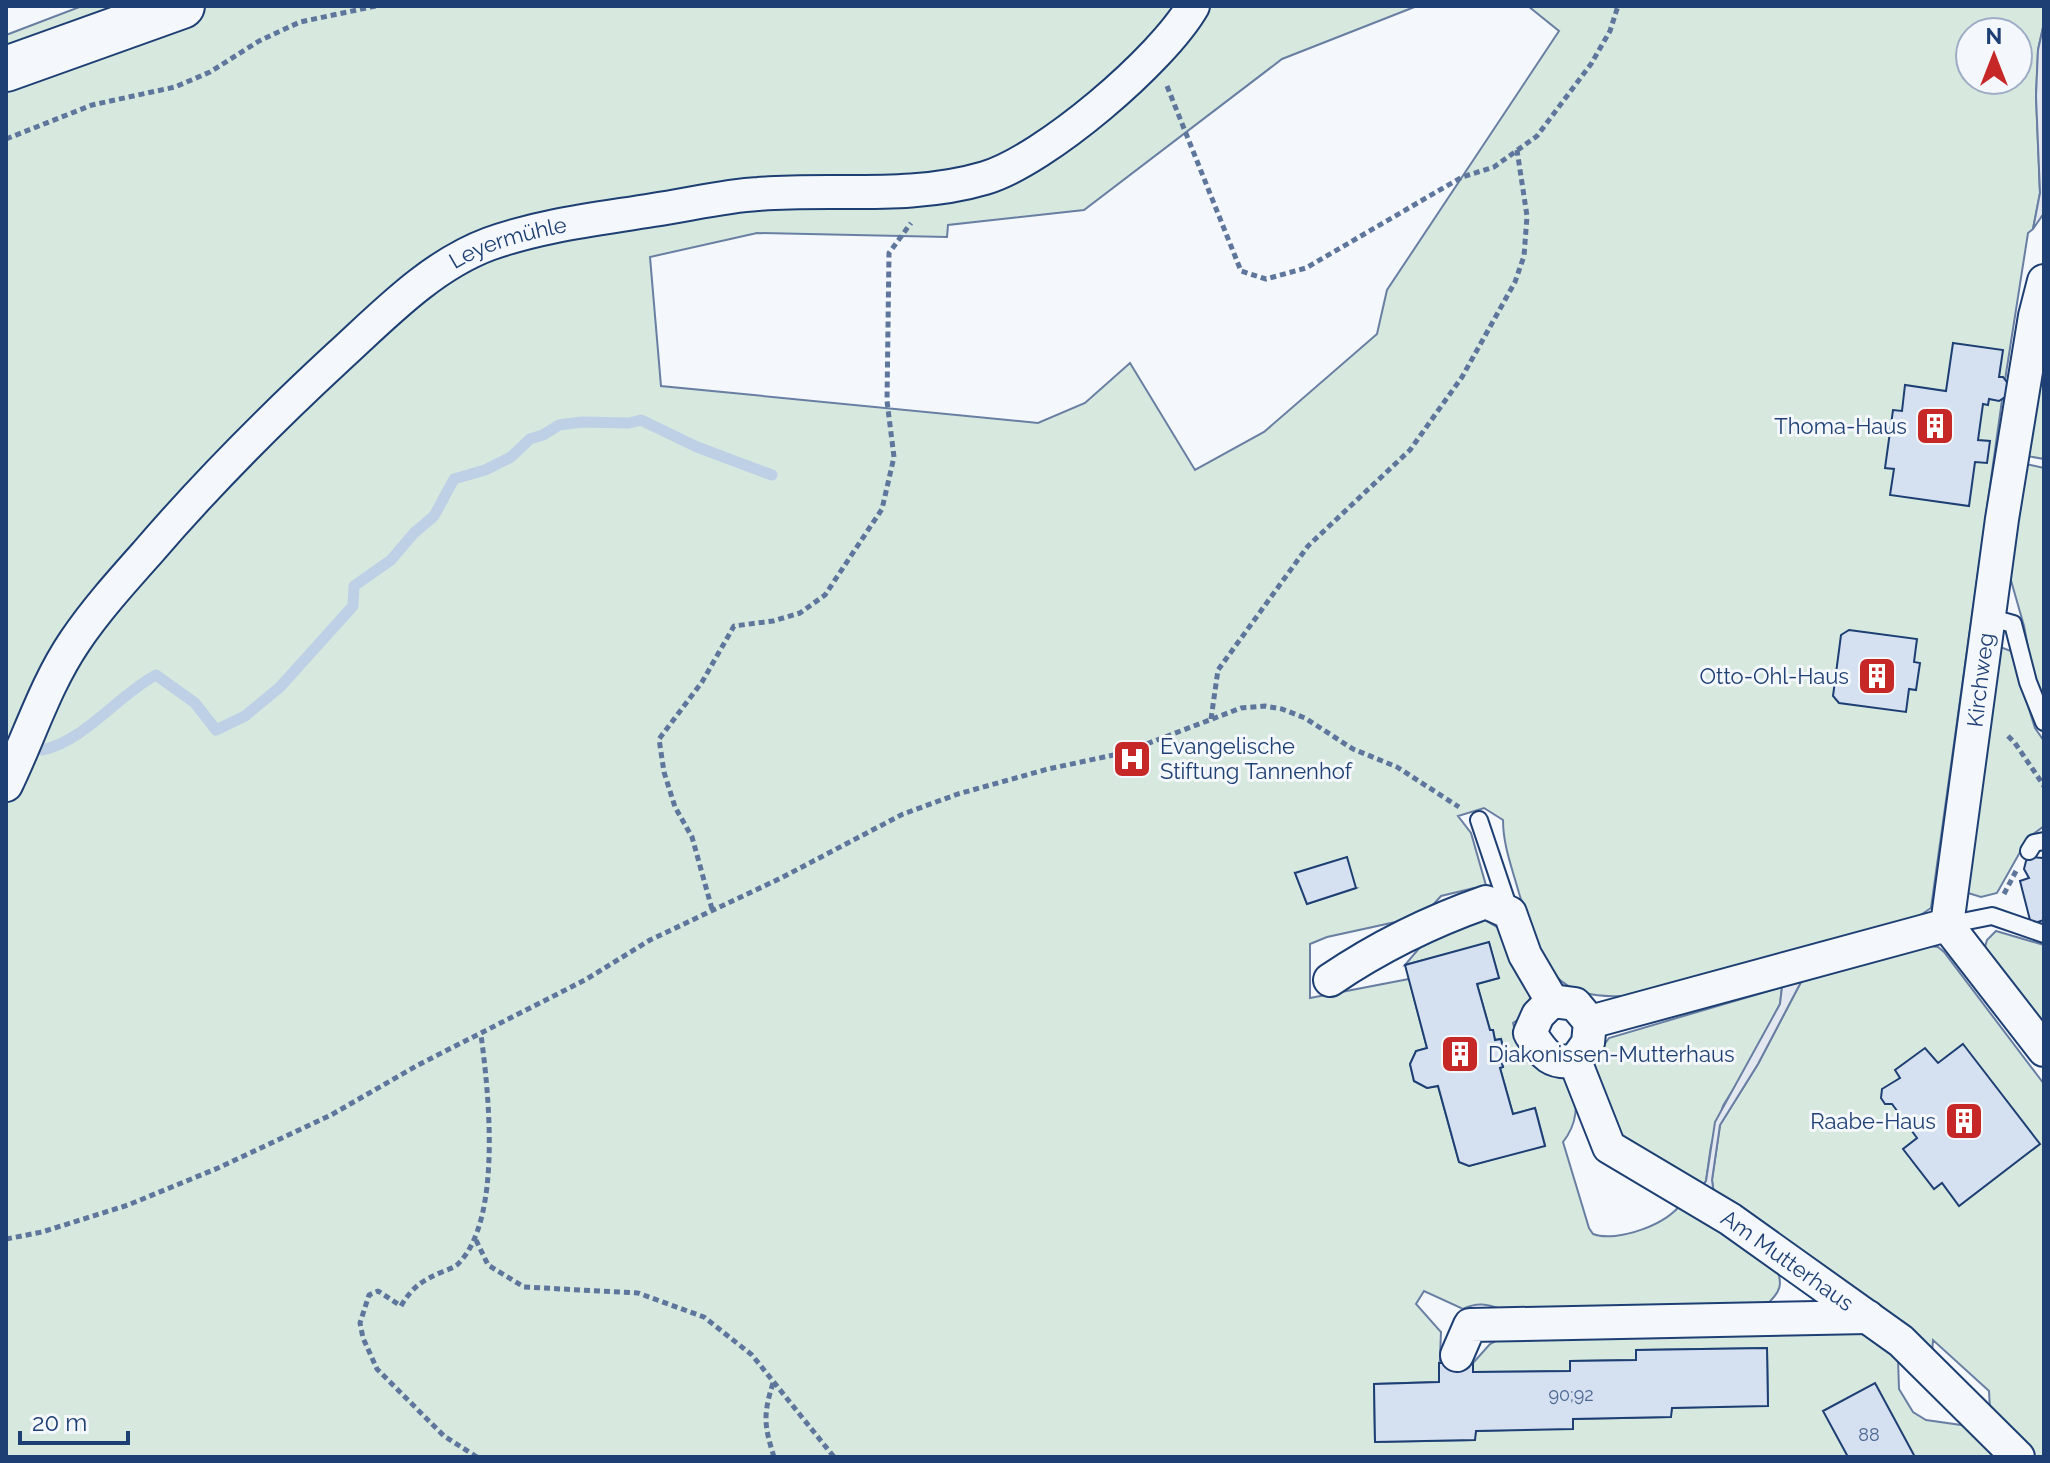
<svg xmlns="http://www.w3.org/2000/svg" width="2050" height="1463" font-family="Raleway,sans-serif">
<rect width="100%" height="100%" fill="#f4f7fb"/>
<path fill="#d7e8df" stroke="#687fa3" stroke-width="2" fill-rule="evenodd" d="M82 6H1417L1282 59 1084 210 948 225 947 237 757 233 650 257 661 386 1038 423 1085 403 1130 363 1195 470 1264 432 1377 334 1387 290 1559 31 1528 6H2044V23L2038 50 2036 96 2040 193 2033 229 2028 233 2005 380 2009 385 2008 395 2002 400 1931 908 1916 918 1633 995C1550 1004 1540 961 1519 893 1512 868 1503 845 1503 820L1484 808 1458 816 1471 833 1487 889 1474 888 1441 896 1423 916 1327 937 1310 944V998L1409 979 1427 1048 1416 1051 1410 1064 1414 1081 1427 1088 1438 1086 1459 1162 1469 1166 1545 1145 1535 1108 1513 1114 1500 1068 1503 1066 1500 1057 1505 1056 1501 1039 1495 1040 1493 1030H1490L1477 984 1499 978 1489 943 1405 965 1426 940 1450 933 1481 918 1502 930 1531 999 1524 1016 1513 1023 1523 1062C1568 1061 1592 1105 1563 1142L1589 1228 1593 1234C1616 1243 1670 1224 1682 1202L1775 1264C1784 1284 1781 1292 1765 1306L1501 1309C1487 1304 1477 1302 1463 1309L1424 1291 1416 1304 1441 1332 1439 1382 1374 1384 1375 1442 1474 1440 1476 1431 1573 1428V1419L1670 1417 1672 1408 1768 1405 1767 1348 1636 1350V1360L1571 1361 1570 1371 1473 1372V1363L1490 1344 1503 1337 1864 1332 1898 1359 1899 1389 1913 1412 1926 1420 1975 1427 2004 1457H6V35ZM1970 32H2018V80H1970ZM1295 873 1356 888 1307 904Z
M2044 343V459L2027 456Z
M2026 464 2044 468V705L2035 685 2024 626 2010 577Z
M2000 647 2011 651 2035 728 2044 741V826L2028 838 1997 893 1981 897 1968 893V881Z
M1996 931 2044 945V1027L1995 965 1985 947 1987 940Z
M1930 946 1938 947 1944 952 2044 1084V1457H2036L1990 1410 1989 1391 1933 1340 1932 1353 1714 1194 1712 1180 1720 1125 1758 1064 1801 982Z
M1782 987 1780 1004 1749 1064 1723 1106 1711 1146 1706 1181 1702 1186 1617 1134 1594 1067 1596 1056 1609 1038Z"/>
<path fill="#e3e8f0" stroke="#687fa3" stroke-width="2" d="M2044 23V213L2033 229 2040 193 2036 96 2038 50Z
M1801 982 1758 1064 1720 1125 1712 1180 1714 1194 1702 1186 1706 1181 1715 1122 1780 1004 1782 987Z"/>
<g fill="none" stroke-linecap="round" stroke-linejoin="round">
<path stroke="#bed0e5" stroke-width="11" d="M42 750C85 741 118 695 156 675L195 703 216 730 245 716 280 687 353 606 354 586 391 560 414 533 434 516 454 479 485 470 511 457 530 439 543 435 559 425 582 422 629 423 641 420 697 447 772 475"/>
</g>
<path fill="#d5e0f0" stroke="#1d3f73" stroke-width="2" d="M1953 343 2003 350 1999 377H2003L2009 385 2008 395 1999 401 1989 399 1988 405 1983 404 1978 440 1990 441 1987 463 1975 462 1969 506 1890 495 1894 469 1885 468 1893 410 1902 411 1905 385 1946 391Z
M1849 630 1917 639 1914 662 1920 663 1916 690 1909 689 1906 712 1839 703 1833 696 1841 635Z
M2044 855V920L2031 924 2020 881 2029 878 2024 869 2026 861 2031 857 2042 858Z
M1347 857 1356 888 1307 904 1295 873Z
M1489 942 1499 978 1477 984 1490 1030H1493L1495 1040 1501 1039 1505 1056 1500 1057 1503 1067 1500 1068 1513 1114 1535 1108 1545 1146 1469 1166 1459 1162 1438 1086 1427 1088 1414 1081 1410 1064 1416 1051 1427 1048 1405 965Z
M1963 1044 2040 1144 1959 1206 1942 1183 1934 1189 1903 1149 1917 1138 1892 1104H1885L1881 1098 1882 1089 1900 1078 1895 1070 1925 1048 1938 1063Z
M1767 1348 1768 1406 1672 1408 1671 1417 1573 1419V1429L1476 1431 1475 1440 1375 1442 1374 1384 1439 1382V1363H1473V1372L1570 1371V1361L1636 1360V1350Z
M1875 1383 1915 1457H1848L1823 1411Z"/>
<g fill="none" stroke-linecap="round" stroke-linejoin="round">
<g stroke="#1d3f73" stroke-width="20">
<path id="service" d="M1988 617 2013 624 2028 682 2044 722
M1479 820 1510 912
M2029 851 2034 843 2044 841
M1947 925 1992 916 2044 934"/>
</g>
<g stroke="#1d3f73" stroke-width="36">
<g id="minor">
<path d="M2044 281 2035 316 2002 519 1947 925 2044 1050"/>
<path id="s1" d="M6 785C29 738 45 685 75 641 96 610 122 581 147 553 207 483 271 419 338 357 383 316 430 266 489 244 542 225 598 219 653 210 688 205 723 196 758 194 833 188 911 200 985 178 1045 160 1162 60 1193 6"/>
<path d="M1330 980C1380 946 1429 922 1486 902L1510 913 1525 955 1552 1001"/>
<path d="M1552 1001 1575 1004 1590 1022 1588 1043 1575 1061C1549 1064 1544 1054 1530 1033L1538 1015Z"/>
<path d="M1590 1022 1947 925"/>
<path id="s2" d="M1575 1061 1609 1147 1730 1219 1901 1341 2018 1457"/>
<path d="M1457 1355 1470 1325 1868 1317"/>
</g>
</g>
<g stroke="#1d3f73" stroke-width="48">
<path id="secondary" d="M6 69 182 6"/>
</g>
<path stroke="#5e769c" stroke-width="5" stroke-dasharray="6 4" stroke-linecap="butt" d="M1167 86 1241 271 1266 279 1306 268 1462 177 1494 167 1537 136 1591 64 1610 31 1618 6
M6 139 92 105 175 87 210 72 259 41 300 22 376 6
M1211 719 1218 670 1308 546 1410 450 1462 377 1515 282 1524 256 1527 216 1517 150
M2008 736 2015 743 2044 786
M2004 894 2016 871
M712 909 692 837 675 807 664 772 659 739 702 682 734 626 773 621 800 613 825 595 882 509 894 457 887 401 889 253 911 223
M6 1239 42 1232 128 1205 218 1168 331 1115 418 1065 585 980 650 940 781 878 903 814 958 794 1048 769 1123 753 1241 708 1265 706 1282 709 1305 718 1353 749 1397 767 1459 807
M476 1240 488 1265 524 1287 638 1293 704 1317 752 1355 834 1457
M773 1383C763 1415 764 1425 774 1457
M477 1457 444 1436 377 1369 363 1338 360 1323 369 1295 378 1291 401 1306C412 1287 423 1280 442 1272 448 1269 455 1268 459 1263 502 1218 489 1094 481 1035"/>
<use href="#service" stroke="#f4f7fb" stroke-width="16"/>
<use href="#minor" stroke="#f4f7fb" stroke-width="32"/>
<use href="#secondary" stroke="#f4f7fb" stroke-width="44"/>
</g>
<defs>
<g id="building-square" transform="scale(2)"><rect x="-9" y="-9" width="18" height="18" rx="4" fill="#c62828" stroke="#f4f7fb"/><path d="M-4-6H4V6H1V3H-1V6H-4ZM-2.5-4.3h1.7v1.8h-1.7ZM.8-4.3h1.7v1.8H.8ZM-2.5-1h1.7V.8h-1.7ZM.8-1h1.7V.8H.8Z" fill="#fff"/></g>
<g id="hospital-square" transform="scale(2)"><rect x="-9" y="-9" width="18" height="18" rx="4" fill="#c62828" stroke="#f4f7fb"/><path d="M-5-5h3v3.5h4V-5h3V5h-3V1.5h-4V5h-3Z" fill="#fff"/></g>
</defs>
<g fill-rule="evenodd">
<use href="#building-square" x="1935" y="426"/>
<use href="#building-square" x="1877" y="676"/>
<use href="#hospital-square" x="1132" y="759"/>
<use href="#building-square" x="1460" y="1054"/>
<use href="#building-square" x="1964" y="1121"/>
</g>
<g text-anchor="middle" stroke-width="6" stroke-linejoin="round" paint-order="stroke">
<g font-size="18" fill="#4b6792">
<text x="1571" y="1401">90;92</text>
<text x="1869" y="1441">88</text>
</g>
<g font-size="22" fill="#1d3f73" stroke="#f4f7fb">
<text dy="8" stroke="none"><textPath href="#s1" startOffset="756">Leyermühle</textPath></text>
<text transform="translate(1980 680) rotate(-83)" y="8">Kirchweg</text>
<text dy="8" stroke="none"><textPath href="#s2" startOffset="304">Am Mutterhaus</textPath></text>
</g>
<g font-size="22" fill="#1d3f73" stroke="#f4f7fb" text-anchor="end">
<text x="1907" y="434">Thoma-Haus</text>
<text x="1849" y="684">Otto-Ohl-Haus</text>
<text x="1160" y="754" text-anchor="start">Evangelische<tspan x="1160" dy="25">Stiftung Tannenhof</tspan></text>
<text x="1488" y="1062" text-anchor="start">Diakonissen-Mutterhaus</text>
<text x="1936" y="1129">Raabe-Haus</text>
</g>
</g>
<rect width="2050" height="1463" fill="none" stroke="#1d3f73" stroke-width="16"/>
<g transform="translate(1994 56)"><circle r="38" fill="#f4f7fb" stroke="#9eadc5" stroke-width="2"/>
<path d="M0-6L14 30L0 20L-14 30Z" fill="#c62828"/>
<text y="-12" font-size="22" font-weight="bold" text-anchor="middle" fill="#1d3f73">N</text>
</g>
<path d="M20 1431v12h108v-12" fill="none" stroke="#1d3f73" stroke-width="4"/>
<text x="32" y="1431" font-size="24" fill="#1d3f73" stroke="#f4f7fb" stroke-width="6" paint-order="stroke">20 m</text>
</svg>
